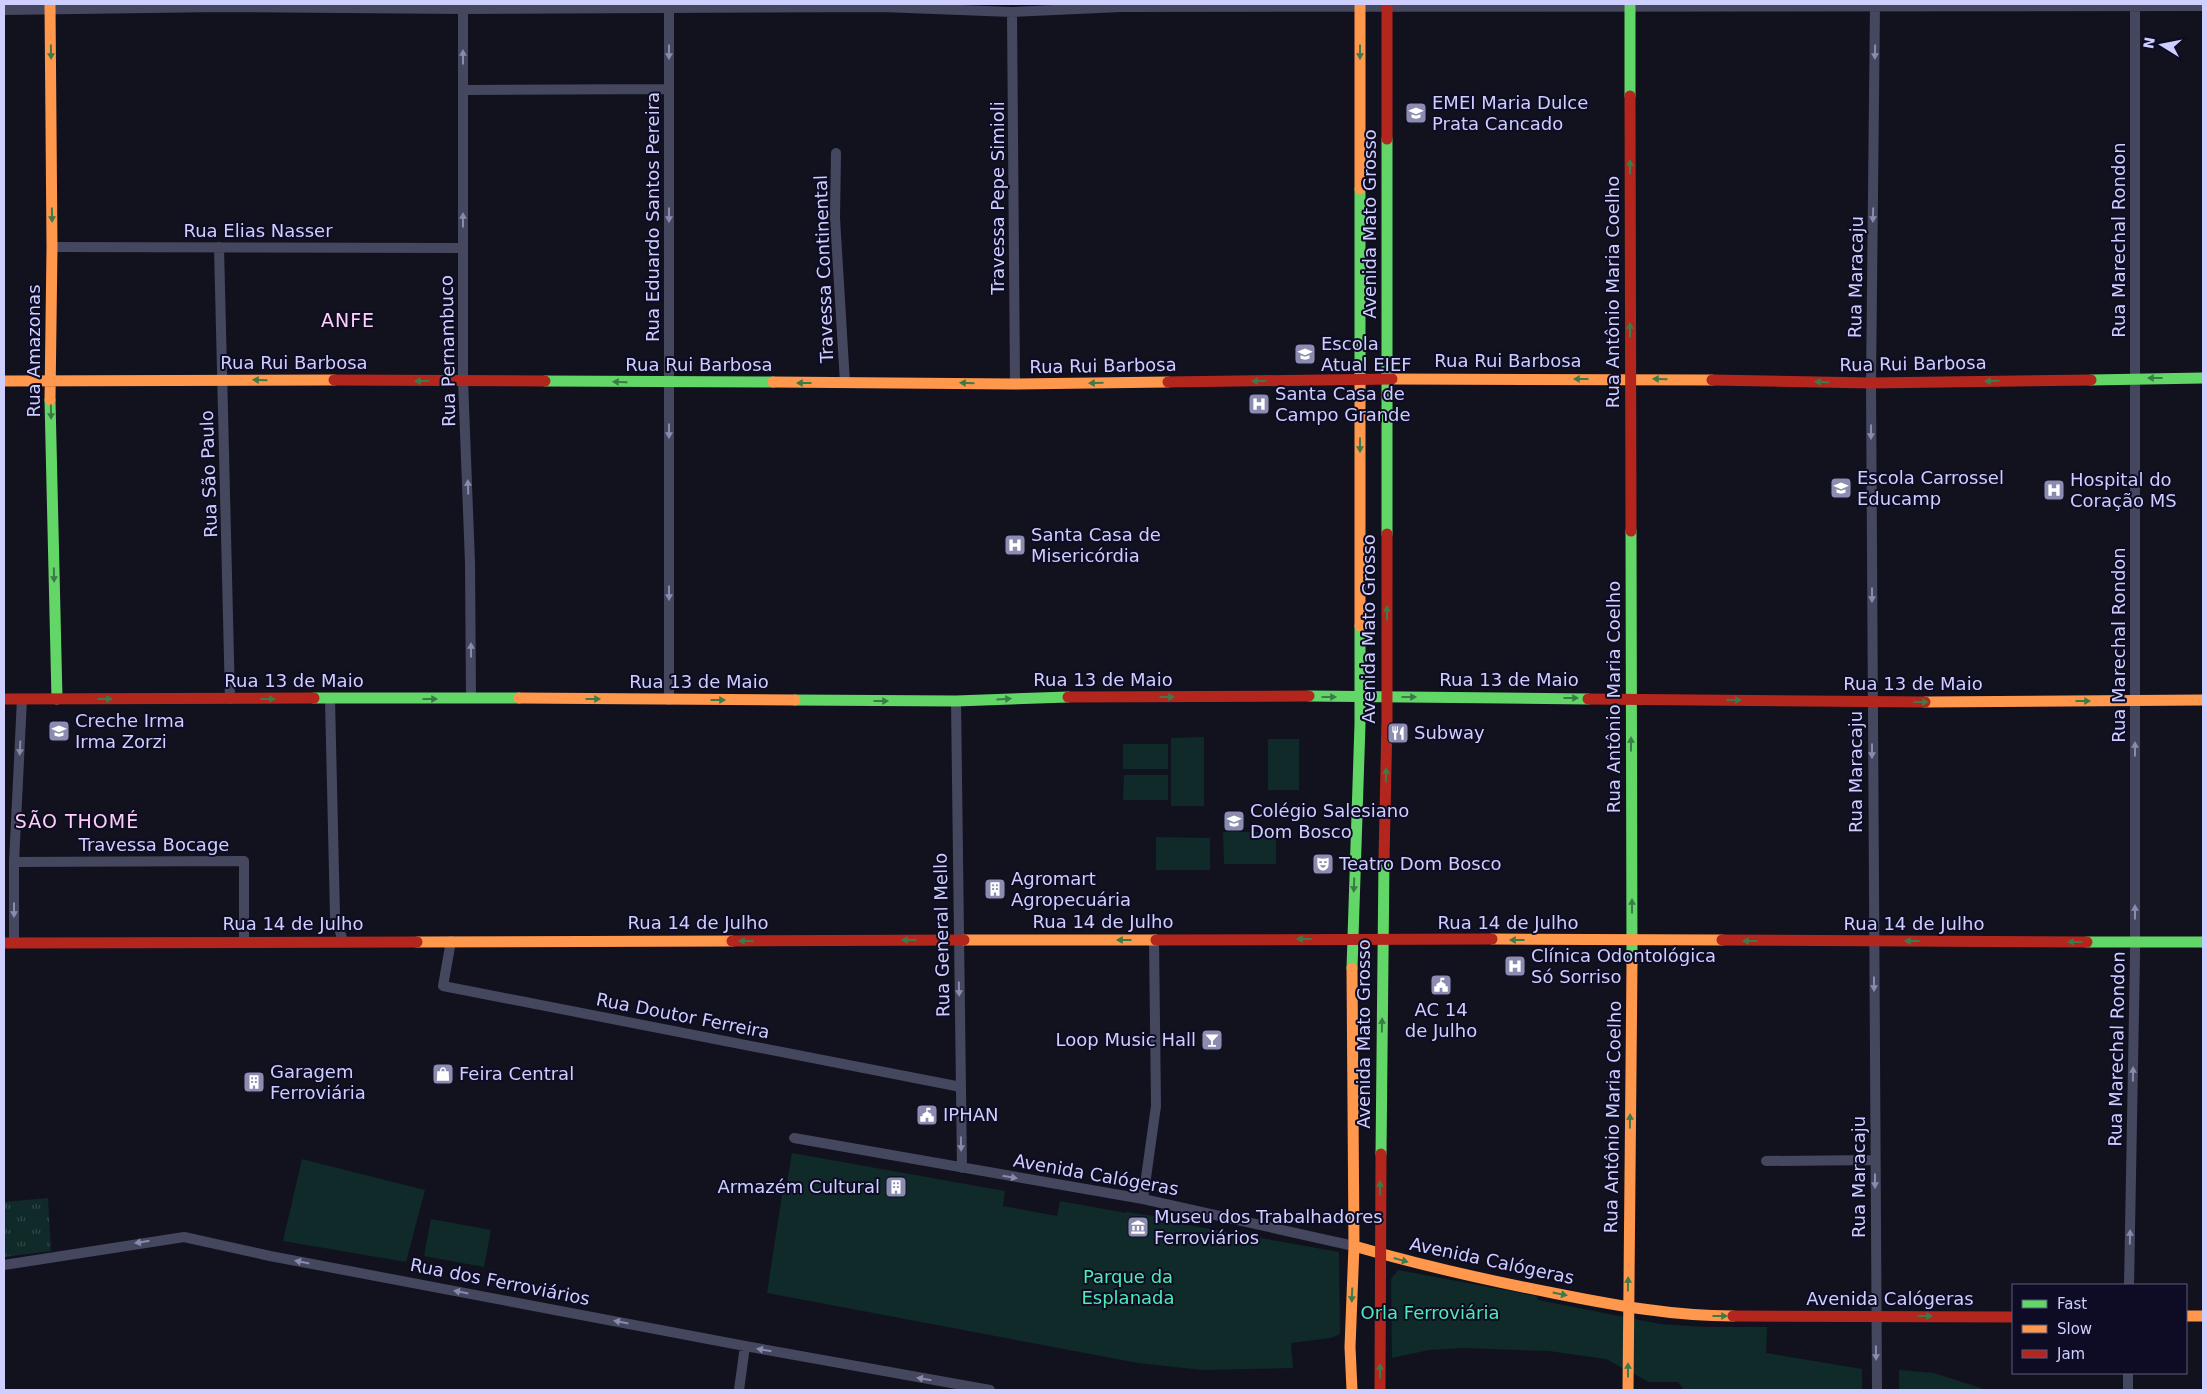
<svg xmlns="http://www.w3.org/2000/svg" width="2207" height="1394" font-family="'DejaVu Sans',sans-serif">
<defs>
<pattern id="grass-tufts" width="24" height="20" patternUnits="userSpaceOnUse" patternTransform="scale(1.25)"><rect width="24" height="20" fill="#0f2a28"/><path d="M3 7l-1-3M5 7V3M7 7l1-3M15 17l-1-3M17 17v-4M19 17l1-3" fill="none" stroke="#314848"/></pattern>
</defs>
<rect width="100%" height="100%" fill="#12121e"/>
<path fill="url(#grass-tufts)" d="M48 1198 51 1251 4 1257V1202Z"/>
<path fill="#0f2a28" d="M1204 737V806H1171V738Z
M1268 739H1299V790H1268Z
M1123 744H1168V769H1123Z
M1124 775H1168V800H1123Z
M1223 832H1276V864H1224Z
M1156 837 1210 838V870H1156Z
M792 1153 1005 1191 1003 1206 1057 1216 1060 1201 1126 1213 1127 1212 1154 1216V1219L1339 1252 1340 1334 1331 1338 1291 1343 1293 1368 1202 1370 1138 1363 767 1293 784 1182H787Z
M302 1159 425 1190 406 1262 283 1241Z
M431 1219 491 1230 484 1267 424 1256Z
M1398 1270 1536 1296 1538 1300 1660 1324 1706 1327H1767L1766 1353 1862 1369V1390H1684L1678 1382H1649L1606 1359 1549 1351 1463 1348 1429 1350 1392 1358 1391 1279Z
M1899 1370 1934 1373 1987 1390H1899Z"/>
<g fill="none" stroke-linecap="round" stroke-linejoin="round">
<path stroke="#45475f" stroke-width="10" d="M463 4V380L470 563 471 698
M669 4V700
M1875 4 1871 383 1877 1390
M4 10 220 7 463 9 882 7 1012 12 1121 7 2203 6
M1012 12 1015 384
M463 90 669 89
M836 153 835 218 845 383
M52 247 462 248
M219 247 230 699
M330 699 335 916 343 941
M956 701 962 1168
M14 862 244 861V942
M451 941 443 986 961 1087
M14 943V862L22 699
M794 1138 1143 1199 1354 1246
M1766 1161 1875 1160
M1143 1199 1156 1106 1154 939
M4 1265 184 1237 270 1256 745 1346 990 1390
M2129 1285 2135 957V4
M2128 1373V1390
M739 1390 745 1346"/>
<path stroke="#63d668" stroke-width="11" d="M1630 4V96
M1387 139V534
M1360 189V384
M2091 380 2203 378
M545 381 773 382
M50 400 57 699
M1631 531 1632 963
M1309 696 1588 699
M314 698H519
M795 700 956 701 1068 697
M2087 942H2203
M1352 968 1360 724V626
M1381 1154 1384 860"/>
<path stroke="#ff974d" stroke-width="11" d="M50 4 52 247 50 400
M1360 4V189
M1392 379 1712 380
M4 381 334 380
M773 382 1015 384 1168 382
M1360 384V626
M519 698 795 700
M1925 702 2203 700
M1492 939 1722 940
M964 940H1156
M417 942 732 941
M1354 1246C1420 1265 1486 1280 1553 1293 1613 1305 1673 1316 1733 1316
M2186 1316H2203
M1352 1390 1350 1347 1354 1246 1352 968
M1628 1390 1632 963"/>
<path stroke="#b3261e" stroke-width="11" d="M1387 4V139
M1630 96 1631 531
M334 380 545 381
M1712 380 1871 383 2091 380
M1168 382 1392 379
M1068 697 1309 696
M4 699 314 698
M1588 699 1925 702
M1384 860 1387 721V534
M1156 940 1492 939
M1722 940 2087 942
M732 941 964 940
M4 943 417 942
M1733 1316 2013 1317
M1380 1390 1381 1154"/>
</g>
<defs><path id="oneway-solid" d="M-6-.8H1V-3.2L6.5 0L1 3.2V.8H-6Z" transform="scale(1.25)"/></defs>
<g fill="#3c7b49">
<use href="#oneway-solid" transform="translate(51 52) rotate(89)"/>
<use href="#oneway-solid" transform="translate(1360 52) rotate(90)"/>
<use href="#oneway-solid" transform="translate(1630 167) rotate(-90)"/>
<use href="#oneway-solid" transform="translate(52 215) rotate(89)"/>
<use href="#oneway-solid" transform="translate(1630 330) rotate(-90)"/>
<use href="#oneway-solid" transform="translate(2155 378) rotate(-180)"/>
<use href="#oneway-solid" transform="translate(1581 379) rotate(180)"/>
<use href="#oneway-solid" transform="translate(1660 379) rotate(-179)"/>
<use href="#oneway-solid" transform="translate(260 380) rotate(-179)"/>
<use href="#oneway-solid" transform="translate(422 381) rotate(179)"/>
<use href="#oneway-solid" transform="translate(1259 381) rotate(179)"/>
<use href="#oneway-solid" transform="translate(1992 381) rotate(179)"/>
<use href="#oneway-solid" transform="translate(620 382) rotate(-179)"/>
<use href="#oneway-solid" transform="translate(1822 382) rotate(-179)"/>
<use href="#oneway-solid" transform="translate(804 383) rotate(-180)"/>
<use href="#oneway-solid" transform="translate(967 383) rotate(-179)"/>
<use href="#oneway-solid" transform="translate(1096 383) rotate(179)"/>
<use href="#oneway-solid" transform="translate(51 412) rotate(89)"/>
<use href="#oneway-solid" transform="translate(1360 445) rotate(90)"/>
<use href="#oneway-solid" transform="translate(54 575) rotate(89)"/>
<use href="#oneway-solid" transform="translate(1387 613) rotate(-90)"/>
<use href="#oneway-solid" transform="translate(1167 697)"/>
<use href="#oneway-solid" transform="translate(1329 697)"/>
<use href="#oneway-solid" transform="translate(1409 697)"/>
<use href="#oneway-solid" transform="translate(1571 698)"/>
<use href="#oneway-solid" transform="translate(105 699)"/>
<use href="#oneway-solid" transform="translate(268 699)"/>
<use href="#oneway-solid" transform="translate(430 699)"/>
<use href="#oneway-solid" transform="translate(593 699)"/>
<use href="#oneway-solid" transform="translate(1004 699) rotate(-3)"/>
<use href="#oneway-solid" transform="translate(718 700)"/>
<use href="#oneway-solid" transform="translate(1734 700) rotate(1)"/>
<use href="#oneway-solid" transform="translate(881 701)"/>
<use href="#oneway-solid" transform="translate(2083 701)"/>
<use href="#oneway-solid" transform="translate(1921 702)"/>
<use href="#oneway-solid" transform="translate(1631 744) rotate(-90)"/>
<use href="#oneway-solid" transform="translate(1386 775) rotate(-89)"/>
<use href="#oneway-solid" transform="translate(1354 885) rotate(92)"/>
<use href="#oneway-solid" transform="translate(1632 906) rotate(-90)"/>
<use href="#oneway-solid" transform="translate(1304 939) rotate(180)"/>
<use href="#oneway-solid" transform="translate(909 940) rotate(180)"/>
<use href="#oneway-solid" transform="translate(1124 940) rotate(180)"/>
<use href="#oneway-solid" transform="translate(1517 940) rotate(-180)"/>
<use href="#oneway-solid" transform="translate(746 941) rotate(180)"/>
<use href="#oneway-solid" transform="translate(1750 941) rotate(-180)"/>
<use href="#oneway-solid" transform="translate(1912 941) rotate(-180)"/>
<use href="#oneway-solid" transform="translate(2075 942) rotate(-180)"/>
<use href="#oneway-solid" transform="translate(1382 1025) rotate(-89)"/>
<use href="#oneway-solid" transform="translate(1630 1121) rotate(-89)"/>
<use href="#oneway-solid" transform="translate(1380 1188) rotate(-89)"/>
<use href="#oneway-solid" transform="translate(1401 1260) rotate(16)"/>
<use href="#oneway-solid" transform="translate(1628 1284) rotate(-89)"/>
<use href="#oneway-solid" transform="translate(1560 1294) rotate(11)"/>
<use href="#oneway-solid" transform="translate(1352 1295) rotate(92)"/>
<use href="#oneway-solid" transform="translate(1720 1316)"/>
<use href="#oneway-solid" transform="translate(1925 1316) rotate(1)"/>
<use href="#oneway-solid" transform="translate(1628 1370) rotate(-90)"/>
<use href="#oneway-solid" transform="translate(1380 1371) rotate(-91)"/>
</g>
<g fill="#8a8aaf">
<use href="#oneway-solid" transform="translate(669 52) rotate(90)"/>
<use href="#oneway-solid" transform="translate(1875 52) rotate(91)"/>
<use href="#oneway-solid" transform="translate(463 57) rotate(-90)"/>
<use href="#oneway-solid" transform="translate(669 215) rotate(90)"/>
<use href="#oneway-solid" transform="translate(1873 215) rotate(91)"/>
<use href="#oneway-solid" transform="translate(463 220) rotate(-90)"/>
<use href="#oneway-solid" transform="translate(669 431) rotate(90)"/>
<use href="#oneway-solid" transform="translate(1871 432) rotate(90)"/>
<use href="#oneway-solid" transform="translate(468 487) rotate(-92)"/>
<use href="#oneway-solid" transform="translate(669 593) rotate(90)"/>
<use href="#oneway-solid" transform="translate(1872 595) rotate(90)"/>
<use href="#oneway-solid" transform="translate(471 650) rotate(-90)"/>
<use href="#oneway-solid" transform="translate(20 748) rotate(93)"/>
<use href="#oneway-solid" transform="translate(2135 749) rotate(-90)"/>
<use href="#oneway-solid" transform="translate(1872 751) rotate(90)"/>
<use href="#oneway-solid" transform="translate(14 910) rotate(90)"/>
<use href="#oneway-solid" transform="translate(2135 912) rotate(-90)"/>
<use href="#oneway-solid" transform="translate(1874 984) rotate(90)"/>
<use href="#oneway-solid" transform="translate(959 989) rotate(89)"/>
<use href="#oneway-solid" transform="translate(2133 1074) rotate(-89)"/>
<use href="#oneway-solid" transform="translate(961 1144) rotate(89)"/>
<use href="#oneway-solid" transform="translate(1010 1177) rotate(10)"/>
<use href="#oneway-solid" transform="translate(1875 1181) rotate(90)"/>
<use href="#oneway-solid" transform="translate(2130 1237) rotate(-89)"/>
<use href="#oneway-solid" transform="translate(142 1242) rotate(171)"/>
<use href="#oneway-solid" transform="translate(302 1262) rotate(-169)"/>
<use href="#oneway-solid" transform="translate(461 1292) rotate(-169)"/>
<use href="#oneway-solid" transform="translate(621 1322) rotate(-169)"/>
<use href="#oneway-solid" transform="translate(764 1350) rotate(-170)"/>
<use href="#oneway-solid" transform="translate(1876 1353) rotate(89)"/>
<use href="#oneway-solid" transform="translate(924 1379) rotate(-170)"/>
</g>
<defs>
<g id="school-square" transform="scale(1.125)"><rect x="-9" y="-9" width="18" height="18" rx="4" fill="#8c8cb0" stroke="#0d0c24"/><path d="M0-5L7-2L0 1L-7-2ZM-4 1L0 2.5L4 1V4Q0 6-4 4Z" fill="#fff"/></g>
<g id="hospital-square" transform="scale(1.125)"><rect x="-9" y="-9" width="18" height="18" rx="4" fill="#8c8cb0" stroke="#0d0c24"/><path d="M-5-5h3v3.5h4V-5h3V5h-3V1.5h-4V5h-3Z" fill="#fff"/></g>
<g id="restaurant-square" transform="scale(1.125)"><rect x="-9" y="-9" width="18" height="18" rx="4" fill="#8c8cb0" stroke="#0d0c24"/><path d="M-5-6h1v4h1v-4h1v4h1v-4h1v5L-1.5 .5V6h-2V.5L-5-1ZM5-6V6H3V1.5H1.5Q1.5-4 5-6Z" fill="#fff"/></g>
<g id="theatre-square" transform="scale(1.125)"><rect x="-9" y="-9" width="18" height="18" rx="4" fill="#8c8cb0" stroke="#0d0c24"/><path d="M-5-5.5Q0-4 5-5.5V0Q5 5 0 6Q-5 5-5 0ZM-3.3-2.5H-1v1.5H-3.3ZM1-2.5H3.3v1.5H1ZM-2.8 1Q0 5.5 2.8 1Z" fill="#fff"/></g>
<g id="building-square" transform="scale(1.125)"><rect x="-9" y="-9" width="18" height="18" rx="4" fill="#8c8cb0" stroke="#0d0c24"/><path d="M-4-6H4V6H1V3H-1V6H-4ZM-2.5-4.3h1.7v1.8h-1.7ZM.8-4.3h1.7v1.8H.8ZM-2.5-1h1.7V.8h-1.7ZM.8-1h1.7V.8H.8Z" fill="#fff"/></g>
<g id="civic-square" transform="scale(1.125)"><rect x="-9" y="-9" width="18" height="18" rx="4" fill="#8c8cb0" stroke="#0d0c24"/><path d="M-.6-6.5H3V-4.5H.6V-3L4-1V1h2V6H-6V1h2V-1L-.6-3ZM-1.2 2.5V6h2.4V2.5Z" fill="#fff"/></g>
<g id="bar-square" transform="scale(1.125)"><rect x="-9" y="-9" width="18" height="18" rx="4" fill="#8c8cb0" stroke="#0d0c24"/><path d="M-6-5H6L.8 .8V4.5H3.5V6h-7V4.5H-.8V.8Z" fill="#fff"/></g>
<g id="shop-square" transform="scale(1.125)"><rect x="-9" y="-9" width="18" height="18" rx="4" fill="#8c8cb0" stroke="#0d0c24"/><path d="M-5-2.5h2.3a2.7 3.5 0 0 1 5.4 0H5L5.5 6h-11ZM-1.5-2.5h3a1.5 2.3 0 0 0-3 0Z" fill="#fff"/></g>
<g id="museum-square" transform="scale(1.125)"><rect x="-9" y="-9" width="18" height="18" rx="4" fill="#8c8cb0" stroke="#0d0c24"/><path d="M0-6L6-3V-2H-6V-3ZM-5-1h2V3h-2ZM-1-1h2V3h-2ZM3-1h2V3H3ZM-6 4H6V6H-6Z" fill="#fff"/></g>
</defs>
<g fill-rule="evenodd">
<use href="#school-square" x="1416" y="113"/>
<use href="#school-square" x="1305" y="354"/>
<use href="#hospital-square" x="1259" y="404"/>
<use href="#school-square" x="1841" y="488"/>
<use href="#hospital-square" x="2054" y="490"/>
<use href="#hospital-square" x="1015" y="545"/>
<use href="#school-square" x="59" y="731"/>
<use href="#restaurant-square" x="1398" y="733"/>
<use href="#school-square" x="1234" y="821"/>
<use href="#theatre-square" x="1323" y="864"/>
<use href="#building-square" x="995" y="889"/>
<use href="#hospital-square" x="1515" y="966"/>
<use href="#civic-square" x="1441" y="985"/>
<use href="#bar-square" x="1212" y="1040"/>
<use href="#shop-square" x="443" y="1074"/>
<use href="#building-square" x="254" y="1082"/>
<use href="#civic-square" x="927" y="1115"/>
<use href="#building-square" x="896" y="1187"/>
<use href="#museum-square" x="1138" y="1227"/>
</g>
<g text-anchor="middle" stroke-width="4" stroke-linejoin="round" paint-order="stroke">
<g font-size="18" fill="#ceceff" stroke="#0d0c24" text-anchor="start">
<text x="1432" y="109">EMEI Maria Dulce<tspan x="1432" dy="21">Prata Cancado</tspan></text>
<text x="1321" y="350">Escola<tspan x="1321" dy="21">Atual EIEF</tspan></text>
<text x="1275" y="400">Santa Casa de<tspan x="1275" dy="21">Campo Grande</tspan></text>
<text x="1857" y="484">Escola Carrossel<tspan x="1857" dy="21">Educamp</tspan></text>
<text x="2070" y="486">Hospital do<tspan x="2070" dy="21">Coração MS</tspan></text>
<text x="1031" y="541">Santa Casa de<tspan x="1031" dy="21">Misericórdia</tspan></text>
<text x="75" y="727">Creche Irma<tspan x="75" dy="21">Irma Zorzi</tspan></text>
<text x="1414" y="739">Subway</text>
<text x="1250" y="817">Colégio Salesiano<tspan x="1250" dy="21">Dom Bosco</tspan></text>
<text x="1339" y="870">Teatro Dom Bosco</text>
<text x="1011" y="885">Agromart<tspan x="1011" dy="21">Agropecuária</tspan></text>
<text x="1531" y="962">Clínica Odontológica<tspan x="1531" dy="21">Só Sorriso</tspan></text>
<text x="1441" y="1016" text-anchor="middle">AC 14<tspan x="1441" dy="21">de Julho</tspan></text>
<text x="1196" y="1046" text-anchor="end">Loop Music Hall</text>
<text x="270" y="1078">Garagem<tspan x="270" dy="21">Ferroviária</tspan></text>
<text x="459" y="1080">Feira Central</text>
<text x="943" y="1121">IPHAN</text>
<text x="880" y="1193" text-anchor="end">Armazém Cultural</text>
<text x="1154" y="1223">Museu dos Trabalhadores<tspan x="1154" dy="21">Ferroviários</tspan></text>
</g>
<g font-size="18" fill="#ceceff" stroke="#0d0c24">
<text transform="translate(998 198) rotate(-90)" y="6">Travessa Pepe Simioli</text>
<text transform="translate(653 217) rotate(-90)" y="6">Rua Eduardo Santos Pereira</text>
<text transform="translate(1370 224) rotate(-90)" y="6">Avenida Mato Grosso</text>
<text x="258" y="237">Rua Elias Nasser</text>
<text transform="translate(2119 240) rotate(-90)" y="6">Rua Marechal Rondon</text>
<text transform="translate(824 269) rotate(-92)" y="6">Travessa Continental</text>
<text transform="translate(1856 277) rotate(-89)" y="6">Rua Maracaju</text>
<text transform="translate(1613 292) rotate(-90)" y="6">Rua Antônio Maria Coelho</text>
<text transform="translate(34 351) rotate(-90)" y="6">Rua Amazonas</text>
<text transform="translate(448 351) rotate(-91)" y="6">Rua Pernambuco</text>
<text x="1508" y="367">Rua Rui Barbosa</text>
<text x="294" y="369">Rua Rui Barbosa</text>
<text transform="translate(1913 364) rotate(-1)" y="6">Rua Rui Barbosa</text>
<text x="699" y="371">Rua Rui Barbosa</text>
<text transform="translate(1103 366) rotate(-1)" y="6">Rua Rui Barbosa</text>
<text transform="translate(209 474) rotate(-92)" y="6">Rua São Paulo</text>
<text transform="translate(1369 629) rotate(-90)" y="6">Avenida Mato Grosso</text>
<text transform="translate(2119 645) rotate(-90)" y="6">Rua Marechal Rondon</text>
<text x="1103" y="686">Rua 13 de Maio</text>
<text x="1509" y="686">Rua 13 de Maio</text>
<text x="294" y="687">Rua 13 de Maio</text>
<text x="699" y="688">Rua 13 de Maio</text>
<text x="1913" y="690">Rua 13 de Maio</text>
<text transform="translate(1614 697) rotate(-90)" y="6">Rua Antônio Maria Coelho</text>
<text transform="translate(1856 772) rotate(-90)" y="6">Rua Maracaju</text>
<text x="154" y="851">Travessa Bocage</text>
<text x="1103" y="928">Rua 14 de Julho</text>
<text x="698" y="929">Rua 14 de Julho</text>
<text x="1508" y="929">Rua 14 de Julho</text>
<text x="293" y="930">Rua 14 de Julho</text>
<text x="1914" y="930">Rua 14 de Julho</text>
<text transform="translate(942 935) rotate(-91)" y="6">Rua General Mello</text>
<text transform="translate(683 1016) rotate(11)" y="6">Rua Doutor Ferreira</text>
<text transform="translate(1364 1034) rotate(-90)" y="6">Avenida Mato Grosso</text>
<text transform="translate(2117 1049) rotate(-89)" y="6">Rua Marechal Rondon</text>
<text transform="translate(1613 1117) rotate(-89)" y="6">Rua Antônio Maria Coelho</text>
<text transform="translate(1096 1175) rotate(10)" y="6">Avenida Calógeras</text>
<text transform="translate(1859 1177) rotate(-90)" y="6">Rua Maracaju</text>
<text transform="translate(1492 1261) rotate(12)" y="6">Avenida Calógeras</text>
<text transform="translate(500 1282) rotate(11)" y="6">Rua dos Ferroviários</text>
<text x="1890" y="1305">Avenida Calógeras</text>
</g>
<g font-size="18" fill="#4febb2" stroke="#0d0c24">
<text x="1128" y="1283">Parque da<tspan x="1128" dy="21">Esplanada</tspan></text>
<text x="1430" y="1319">Orla Ferroviária</text>
</g>
<g font-size="19" letter-spacing="1" fill="#ffd0f3" stroke="#0d0c24">
<text x="348" y="327">ANFE</text>
<text x="77" y="828">SÃO THOMÉ</text>
</g>
</g>
<rect width="2207" height="1394" fill="none" stroke="#ceceff" stroke-width="10"/>
<rect x="2012" y="1284" width="175" height="90" fill="#0d0c24" stroke="#5a5a7c"/>
<rect x="2022" y="1300" width="25" height="8" fill="#63d668" stroke="#5a5a7c"/>
<text x="2057" y="1309" font-size="15" fill="#ceceff">Fast</text>
<rect x="2022" y="1325" width="25" height="8" fill="#ff974d" stroke="#5a5a7c"/>
<text x="2057" y="1334" font-size="15" fill="#ceceff">Slow</text>
<rect x="2022" y="1350" width="25" height="8" fill="#b3261e" stroke="#5a5a7c"/>
<text x="2057" y="1359" font-size="15" fill="#ceceff">Jam</text>
<g transform="translate(2162 45) rotate(280)" stroke="#0d0c24" stroke-width="4" paint-order="stroke">
<path d="M0-4L9 19L0 12L-9 19Z" fill="#ceceff"/>
<text y="-8" font-size="14" font-weight="bold" text-anchor="middle" fill="#ceceff">N</text>
</g>
</svg>
